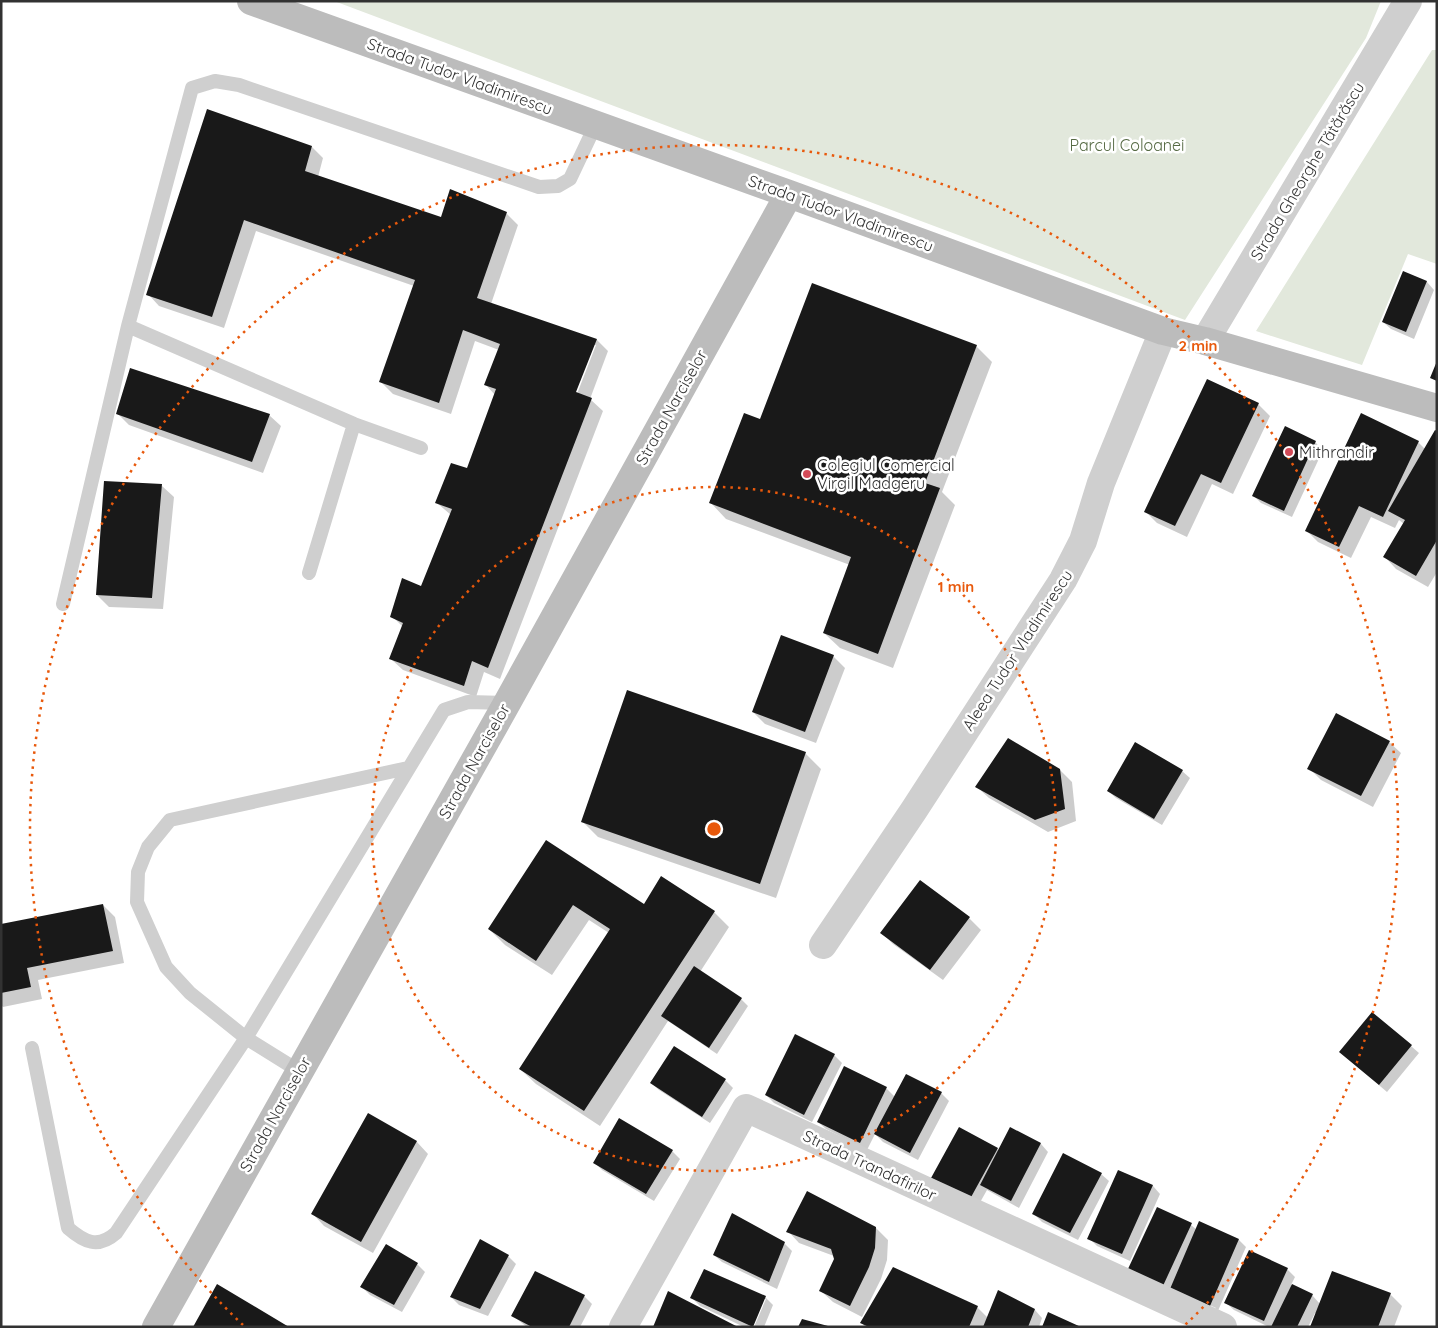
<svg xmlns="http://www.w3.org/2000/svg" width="1438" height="1328" font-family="Quicksand,sans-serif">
<rect width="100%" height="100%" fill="#fff"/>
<path fill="#e2e8dc" d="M334 1H1381L1366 38 1185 320Z
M1432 50H1437V264L1408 254 1362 365 1256 331Z"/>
<path fill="#0003" fill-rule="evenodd" d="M312 147 323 158 318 177 441 219 506 213 518 225 491 304 597 340 608 351 590 399 603 411 500 679 484 672 476 697 403 670 391 659 403 627 392 616 422 587 451 515 437 503 468 469 495 395 486 385 499 350 475 341 451 414 393 394 381 382 414 286 256 231 224 328 159 306 148 294ZM594 345H596L575 399 573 398Z
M1404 273 1427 282 1434 290 1414 339 1391 329 1383 322Z
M976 346 992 362 942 492 955 505 893 668 840 648 824 633 850 565 726 519 711 503 761 421Z
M1258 404 1270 416 1233 494 1212 484 1187 537 1157 523 1145 511Z
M117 413 269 415 281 426 263 473 129 425Z
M1437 433V572L1428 587 1396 569 1385 557 1404 524 1399 520 1395 528 1371 517 1351 558 1318 542 1306 530 1418 442 1425 449Z
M1315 442 1323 450 1292 517 1261 503 1254 496Z
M162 486 174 497 163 609 109 607 97 595Z
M833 656 845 668 816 743 765 724 753 712Z
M1389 742 1401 753 1373 807 1321 780 1309 768Z
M805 753 821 769 776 898 598 837 583 822Z
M1060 770 1072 782 1076 821 1048 832 989 798 977 787Z
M1182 771 1190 778 1162 825 1116 798 1108 791Z
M547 842 644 905 714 912 729 927 700 972 741 999 748 1006 717 1054 668 1021 600 1126 536 1084 520 1069 609 933 589 920 552 975 505 945 489 929Z
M103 905 115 917 124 963 38 980 42 999 3 1007 1 1005V925Z
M969 918 981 930 943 980 893 944 882 933Z
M1373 1013 1419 1053 1387 1092 1340 1052Z
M834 1055 842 1063 812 1122 774 1103 766 1095Z
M725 1080 733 1088 710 1123 659 1090 651 1083Z
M886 1088 895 1097 941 1093 949 1101 918 1160 883 1142 875 1134 867 1150 826 1129 818 1122Z
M368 1115 417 1142 428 1154 373 1253 324 1226 313 1214Z
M1011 1129 1041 1144 1048 1152 1019 1208 987 1190 978 1206 940 1186 997 1149 999 1151Z
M672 1151 680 1159 654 1201 602 1170 594 1162Z
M1119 1171 1153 1186 1160 1194 1130 1261 1097 1246 1089 1238Z
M1101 1174 1109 1181 1078 1240 1042 1222 1034 1214Z
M1157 1209 1191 1225 1197 1230 1239 1240 1246 1247 1217 1313 1136 1278ZM1179 1291 1216 1308 1215 1310Z
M876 1228 888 1240 887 1260 881 1279 862 1317 833 1302 821 1291 835 1259 834 1256 799 1243 788 1231Z
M784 1243 792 1251 777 1289 722 1262 714 1255Z
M508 1256 516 1264 488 1316 459 1305 451 1297Z
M417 1264 425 1272 402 1312 370 1295 362 1287Z
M1287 1269 1295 1277 1291 1285 1312 1295 1320 1304 1390 1294 1402 1306 1394 1327H1312L1317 1314 1315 1313 1308 1327H1269L1234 1310 1226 1303Z
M999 1292 1035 1310 1042 1318 1039 1327H865L862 1323 977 1307 988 1318Z
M584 1296 592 1304 580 1327H527L513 1316Z
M765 1297 773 1305 764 1327H754L766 1299H764L752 1327H744L700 1306 692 1298Z"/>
<path fill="#191919" d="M207 109 312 146 305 171 441 217 450 189 507 212 477 298 597 339 576 392 592 398 488 668 472 661 464 686 389 659 403 623 390 617 402 578 421 586 452 509 435 503 451 463 467 468 496 389 484 385 500 344 463 330 439 403 379 382 415 280 244 220 212 317 146 295Z
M1403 271 1427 281 1406 332 1382 322Z
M812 283 977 345 925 483 940 488 878 654 823 633 851 557 709 503 744 413 760 419Z
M1437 361V381L1430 378Z
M130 368 270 414 252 462 116 414Z
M1207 379 1259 403 1221 483 1201 474 1175 526 1144 512Z
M1361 413 1419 441 1383 517 1359 506 1339 547 1305 531Z
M1285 426 1316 441 1284 511 1252 496Z
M1435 430 1437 431V540L1416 576 1383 557 1405 520 1388 511Z
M104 481 162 484 152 598 96 595Z
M781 635 834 655 805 732 752 712Z
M627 690 806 752 760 884 581 822Z
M1336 713 1390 741 1361 796 1307 769Z
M1008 738 1060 769 1065 809 1035 820 975 787Z
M1135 742 1183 770 1154 819 1107 791Z
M546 840 644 904 661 876 715 911 584 1111 519 1069 610 929 573 905 536 961 488 929Z
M920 880 970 917 930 970 880 933Z
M103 904 113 951 27 968 31 987 1 993V924Z
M694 966 742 998 709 1048 661 1016Z
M1372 1012 1412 1045 1379 1085 1339 1052Z
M795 1034 835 1054 804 1115 765 1095Z
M674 1046 726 1079 702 1117 650 1083Z
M844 1066 887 1087 860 1143 817 1122Z
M906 1074 942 1092 910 1153 874 1134Z
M368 1113 417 1141 361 1242 311 1214Z
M619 1118 673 1150 646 1194 593 1163Z
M959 1127 998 1148 970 1199 931 1178Z
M1010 1127 1041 1143 1011 1201 980 1185Z
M1063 1153 1102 1173 1070 1233 1032 1214Z
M1118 1170 1153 1185 1122 1254 1087 1239Z
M807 1191 876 1227 875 1248 869 1267 850 1306 819 1291 834 1259 831 1249 786 1232Z
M1157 1207 1192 1223 1162 1288 1127 1271Z
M732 1213 785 1242 769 1282 713 1255Z
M1199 1221 1239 1239 1210 1306 1170 1289Z
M480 1239 509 1255 480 1309 450 1297Z
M386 1244 418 1263 394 1305 360 1287Z
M1249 1250 1288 1268 1264 1321 1224 1303Z
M893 1267 978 1306 969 1327H869L860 1323Z
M704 1269 766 1296 753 1327 690 1298Z
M535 1271 585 1295 569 1327H532L511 1316Z
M1332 1271 1391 1293 1378 1327H1310Z
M217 1284 289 1327H193Z
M1292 1284 1313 1294 1297 1327H1271Z
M998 1290 1035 1309 1028 1327H983Z
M668 1291 738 1327H653Z
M1048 1312 1081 1327H1042Z
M802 1319 828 1326 827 1327H798Z"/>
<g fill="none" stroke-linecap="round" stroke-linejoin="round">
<path stroke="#cfcfcf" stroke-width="14" d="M128 326 354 424 421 448
M309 573 354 424
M63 604 128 326 192 88 215 81 239 85 539 187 558 186 570 179 596 124
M32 1048 68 1228C84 1242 98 1249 116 1233L246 1038 444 710 468 702 507 703
M299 1071 246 1038 190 993 166 967 137 902 138 872 148 847 170 820 408 768"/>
<path stroke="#cfcfcf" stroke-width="28" d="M1205 341 1408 1
M823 945 914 810 1063 580 1083 541 1101 483 1163 331
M623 1327 746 1108 1223 1327"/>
<path stroke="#bcbcbc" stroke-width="28" d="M251 1 789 194 1163 331 1205 341 1437 408
M156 1327 507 703 789 194"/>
</g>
<g fill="none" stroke="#e8590c" stroke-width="2.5" stroke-dasharray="2.5 5">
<circle cx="714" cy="829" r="342"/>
<path d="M243 1325A684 684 0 1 1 1185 1325"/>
</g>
<g fill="#d34b58" stroke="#fff" stroke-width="2">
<circle cx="1289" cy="452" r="5"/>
<circle cx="807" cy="474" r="5"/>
</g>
<g text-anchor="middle" stroke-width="5" stroke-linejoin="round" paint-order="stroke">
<g font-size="16" fill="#323232" stroke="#fff">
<text transform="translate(460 76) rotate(20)" y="6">Strada Tudor Vladimirescu</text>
<text transform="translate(1307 171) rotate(-59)" y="6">Strada Gheorghe Tătărăscu</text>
<text transform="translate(841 213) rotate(20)" y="6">Strada Tudor Vladimirescu</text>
<text transform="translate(671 407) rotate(-61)" y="6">Strada Narciselor</text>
<text transform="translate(1017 650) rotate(-57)" y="6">Aleea Tudor Vladimirescu</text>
<text transform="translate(474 761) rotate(-61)" y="6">Strada Narciselor</text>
<text transform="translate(275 1114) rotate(-61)" y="6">Strada Narciselor</text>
<text transform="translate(870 1165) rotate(25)" y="6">Strada Trandafirilor</text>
</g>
<g font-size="16" fill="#566a44" stroke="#fff">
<text x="1127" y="151">Parcul Coloanei</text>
</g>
<g font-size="16" fill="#323232" stroke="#fff" text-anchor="start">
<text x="1299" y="458">Mithrandir</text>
<text x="817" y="471">Colegiul Comercial<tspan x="817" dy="18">Virgil Madgeru</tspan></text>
</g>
</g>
<circle cx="714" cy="829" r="8" fill="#e8590c" stroke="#fff" stroke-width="2.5"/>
<g font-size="15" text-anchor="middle" font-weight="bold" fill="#e8590c" stroke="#fff" stroke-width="5" stroke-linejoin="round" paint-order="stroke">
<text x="1198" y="351">2 min</text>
<text x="956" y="592">1 min</text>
</g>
<rect width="1438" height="1328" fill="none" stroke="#323232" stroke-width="5"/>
</svg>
